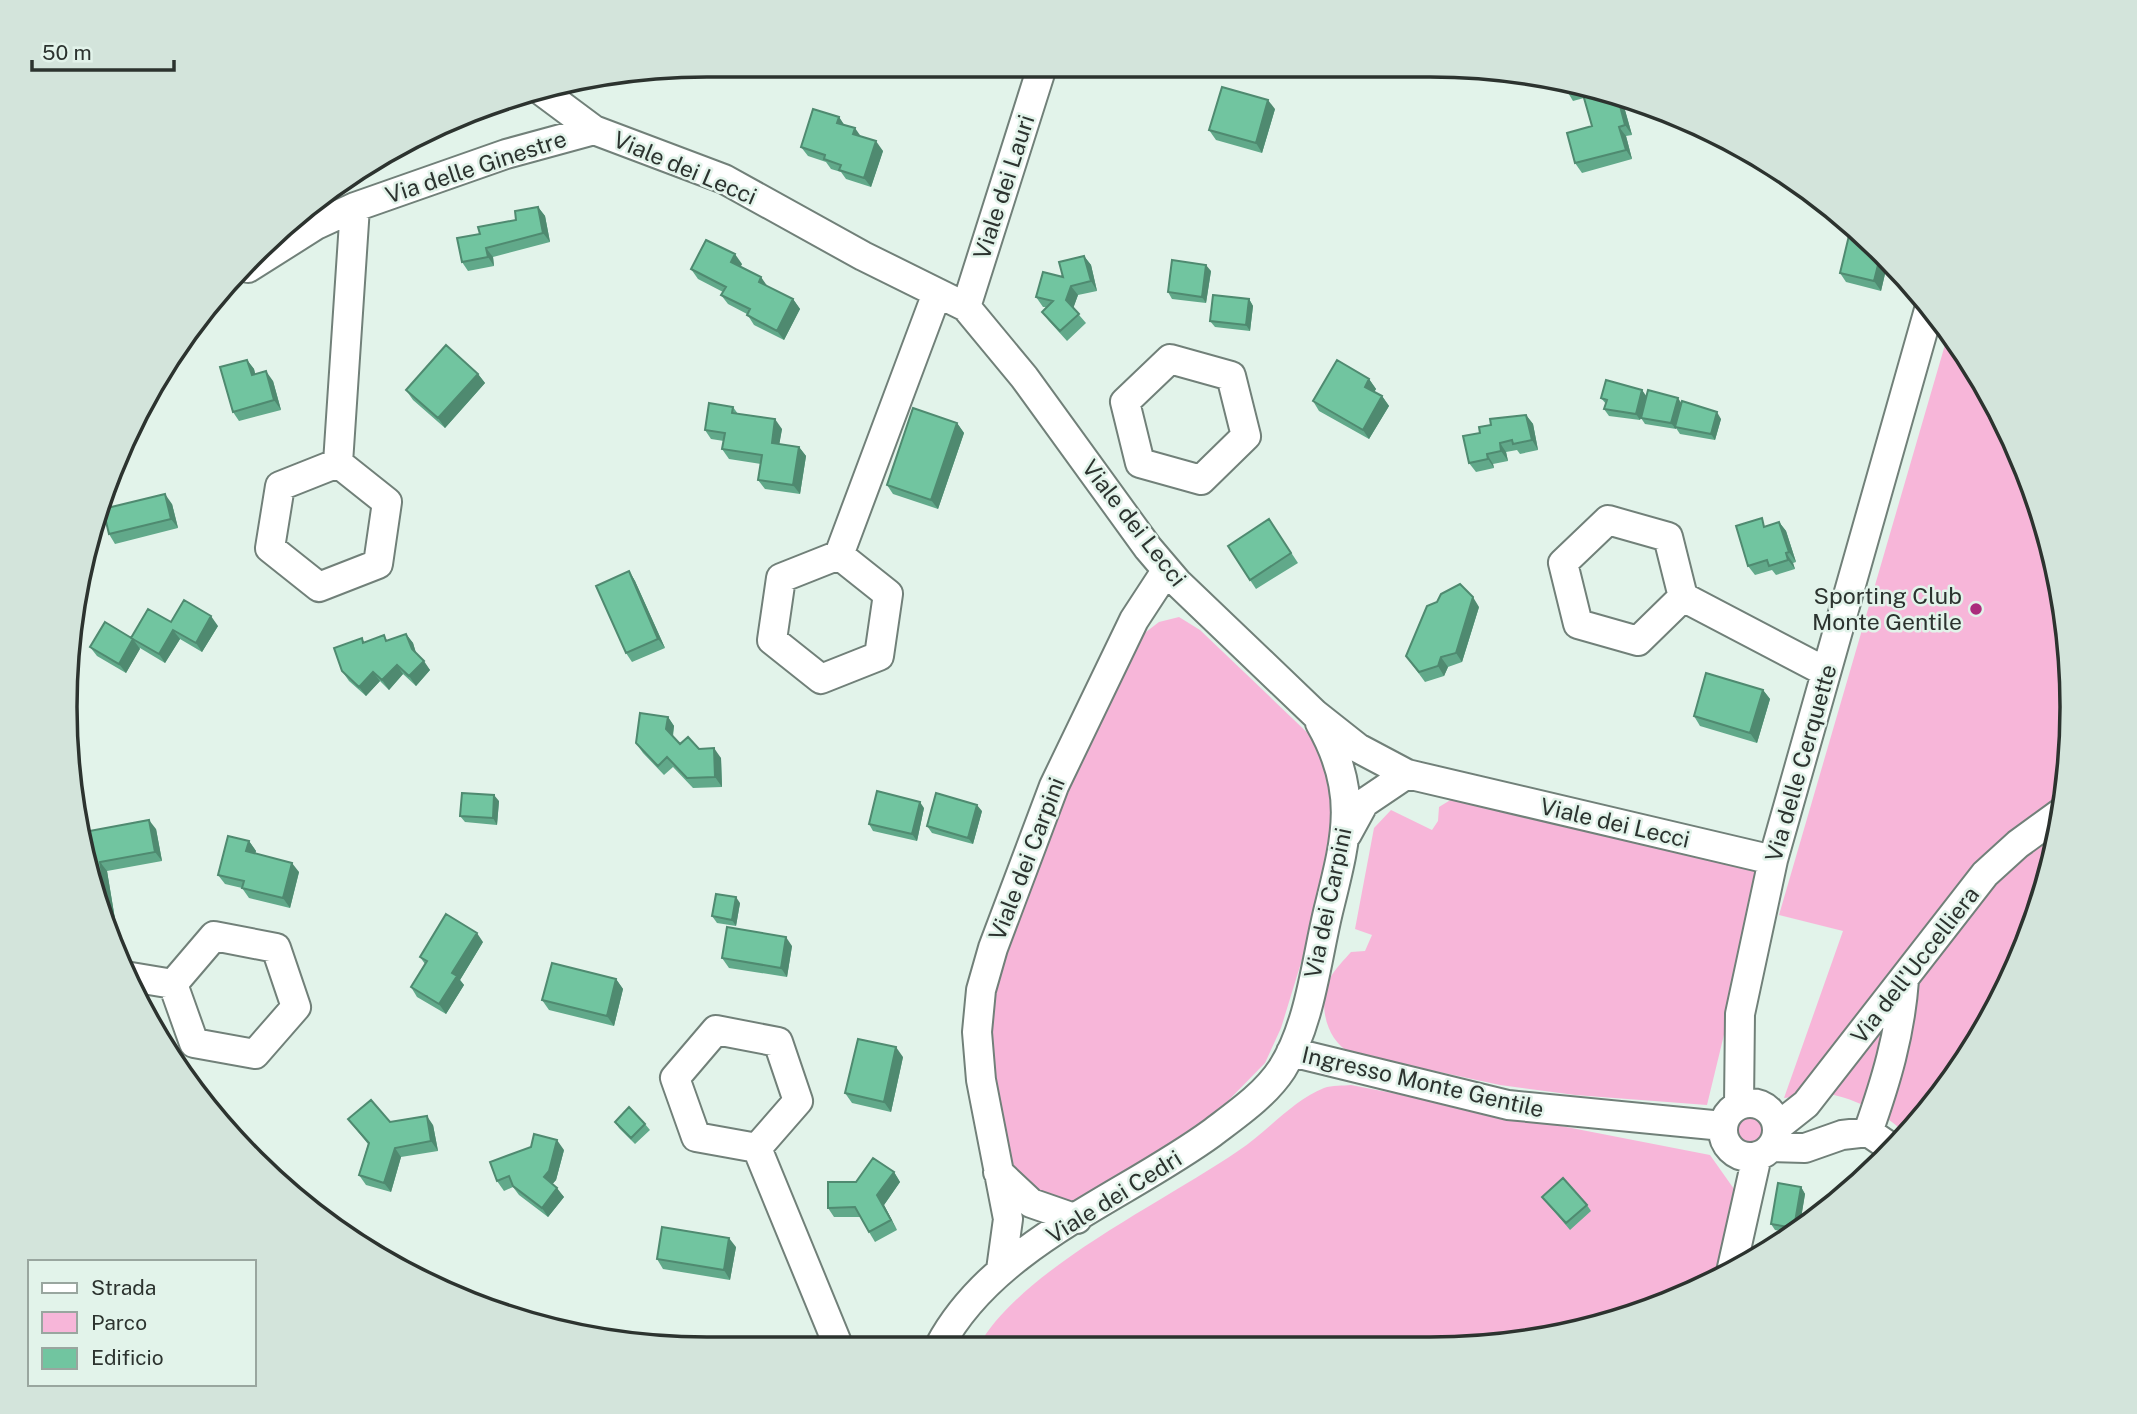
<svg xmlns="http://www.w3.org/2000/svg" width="2137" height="1414" font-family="'Public Sans',sans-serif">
<rect width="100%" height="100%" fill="#e2f3ea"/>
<path fill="#f7b6d9" d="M1949 331 2006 423 2050 541 2071 665 2067 791 2038 914 1986 1028 1907 1136C1892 1117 1854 1098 1829 1094 1815 1092 1798 1097 1784 1098L1843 931 1779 915Z
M1179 617 1200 630 1315 740 1333 779 1332 862 1281 1028 1265 1063 1221 1108 1089 1198C1059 1209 1033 1188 1012 1168L986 1040 992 987 1071 778 1142 635 1159 622Z
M1457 796 1765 865 1707 1105 1575 1095 1500 1085 1351 1053C1326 1041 1317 1003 1330 978 1335 969 1344 960 1351 952L1365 951 1372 935 1355 929 1374 828 1391 810 1432 830 1438 821 1439 807Z
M1351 1085 1710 1155 1734 1189 1713 1283 1596 1327 1472 1348 979 1345C1023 1268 1164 1202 1238 1151 1267 1132 1293 1100 1324 1088 1332 1085 1343 1086 1351 1085Z
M1736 1131a15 15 0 1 1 30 0a15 15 0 1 1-30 0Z"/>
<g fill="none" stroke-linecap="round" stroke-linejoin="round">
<g stroke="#718079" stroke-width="32">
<path id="minor" d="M543 92 594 130 724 179 863 256 966 307 1024 377 1148 548 1177 582 1315 714 1358 748 1407 774 1773 860
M248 268 316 225 355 207 506 154 594 130
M966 307 1042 67
M1170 359 1231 376 1246 436 1201 480 1140 463 1125 402Z
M338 463 387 502 378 564 319 587 270 548 280 486Z
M338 463 355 207
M1608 520 1668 537 1683 597 1638 641 1578 624 1563 563Z
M839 555 888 594 879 656 821 679 772 640 781 578Z
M839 555 937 293
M1683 597 1826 672
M1347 834 1364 803 1407 774
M214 936 276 948 296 1007 255 1054 194 1043 173 984Z
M131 977 173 984
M716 1030 778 1042 798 1101 757 1148 696 1137 675 1078Z
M1291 1052 1508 1105 1723 1126
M1723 1130a27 27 0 1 1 54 0a27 27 0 1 1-54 0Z
M1739 1105 1740 1014 1773 860 1930 306
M1777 1127 1806 1104 1985 874 2018 844 2062 812
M1772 1147 1805 1148 1842 1135 1868 1132
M757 1148 838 1345
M1893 1149 1868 1132C1886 1081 1900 1035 1904 980
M998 1172 1031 1203 1077 1219
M1001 1270 1008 1219 981 1080 977 1032 981 990 993 948 1054 786 1134 620 1166 571
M1731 1272 1757 1156
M940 1345C994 1244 1123 1198 1212 1133 1237 1114 1265 1095 1282 1069 1310 1025 1316 962 1328 912 1346 839 1360 793 1320 723"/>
</g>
<use href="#minor" stroke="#fff" stroke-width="28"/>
</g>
<path fill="#61a98a" d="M900 66H919L905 73Z
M1107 67 1127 68 1124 76Z
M1565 86 1623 103 1632 135 1626 136 1632 159 1582 173 1575 163 1592 126 1584 98 1573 101 1567 91Z
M1275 109 1262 153 1216 140 1209 130Z
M839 117 844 125 883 151 871 187 846 179 841 172 831 169 826 162 808 156 801 147Z
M538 207 545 216 550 242 493 257 494 266 468 271 462 262 516 220Z
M1854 224 1888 261 1881 291 1846 282 1840 273Z
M1084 256 1091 265 1097 291 1078 295 1073 308 1086 323 1067 341 1049 321 1042 312 1046 307H1043L1036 297 1063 277Z
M742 264 740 267 768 287 793 299 800 309 784 340 754 325 747 314 728 304 721 295 723 292 698 279 691 269Z
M1211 271 1206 303 1172 299 1168 292Z
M1249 299 1253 306 1250 331 1215 327 1210 321Z
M247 360 254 369 255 374 273 381 281 410 239 421 233 412Z
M478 374 485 383 445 428 413 400 406 390Z
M1369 379 1376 389 1374 392 1382 396 1389 406 1369 439 1319 411 1313 401Z
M1642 390 1646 397 1681 403 1721 419 1715 440 1680 434 1676 428V429L1645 424 1641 418 1642 414 1640 420 1609 416 1604 409 1606 404 1601 398Z
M733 407 738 414 782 429 779 444 799 447 806 456 800 494 765 489 758 480 761 464 729 459 722 449 724 441 711 439 705 430Z
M1526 415 1533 424 1538 450 1520 454 1517 450 1506 452 1508 461 1493 464 1494 468 1476 472 1469 463 1480 433Z
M957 423 964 433 938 509 893 494 887 485Z
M172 504 178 528 115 544 109 534Z
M102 509 105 520 100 521Z
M1269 519 1298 563 1256 589 1250 580Z
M1779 522 1786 531 1796 562 1793 563 1795 569 1776 575 1772 570 1755 575 1748 566 1767 526Z
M629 571 635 581 665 648 632 662 626 653Z
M1479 607 1462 662 1448 667 1444 676 1425 682 1406 656Z
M171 622 218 626 202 652 180 639 165 663 140 648 126 673 97 656 90 647 131 638Z
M406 634 413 643 416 654 430 670 416 686 403 674 389 690 380 681 366 696 349 681 342 671 362 638 364 642 387 641Z
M1763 690 1770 699 1757 743 1700 726 1694 716Z
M668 717 674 726 673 737 680 744 699 749 721 758 722 787 693 788 673 767 664 775 643 753 636 743Z
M499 801 497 825 465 822 460 816Z
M924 808 917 841 873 831 869 824Z
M982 811 973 844 932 833 927 826Z
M156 829 162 861 107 871 116 925 112 926 85 854Z
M249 841 256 851 255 853 299 872 290 908 249 898 242 888 225 884 218 875Z
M740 903 736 926 717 923 712 916Z
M483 942 460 980 464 985 446 1014 417 997 411 987 425 964 420 957Z
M792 946 787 977 729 968 722 958Z
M616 979 623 989 614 1026 549 1010 542 1000Z
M903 1057 891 1112 852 1103 845 1093Z
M348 1119 433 1125 438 1151 401 1157 391 1192 366 1185 359 1175 368 1144Z
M615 1122 645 1124 650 1130 635 1144 619 1128Z
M564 1150 556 1180 552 1184 564 1197 548 1217 519 1195 513 1187 504 1191 497 1181Z
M894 1172 900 1182 884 1205 897 1230 875 1242 860 1217H834L828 1208 856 1182Z
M1801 1187 1805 1194 1799 1230 1793 1234 1775 1230 1771 1224Z
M1542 1197 1587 1205 1591 1211 1570 1230Z
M736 1247 730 1280 663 1269 657 1259Z"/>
<path fill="#4f8a70" d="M1118 68H1127L1124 76Z
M1268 100 1275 109 1262 153 1256 143Z
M1619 102 1623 103 1632 135 1625 125Z
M839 117 845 126 837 123Z
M1619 127 1626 136 1632 159 1626 150Z
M855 128 862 138 853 134Z
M876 141 883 151 871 187 864 178Z
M538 207 545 216 550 242 543 233Z
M486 248 493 257 494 266 488 257Z
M1881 253 1888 261 1881 291 1874 281Z
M735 254 742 264 738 272 731 262Z
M1084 256 1091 265 1097 291 1091 281Z
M1206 265 1211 271 1206 303 1202 297Z
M761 277 768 287 759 282Z
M1071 286 1078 295 1073 309 1066 300Z
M793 299 800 309 784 340 777 331Z
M1249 299 1253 306 1250 331 1246 325Z
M247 360 254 369 258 385 252 375Z
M266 371 273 381 281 410 274 400Z
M478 374 485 383 445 428 438 418Z
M1369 379 1376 389 1372 396 1365 387Z
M1642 390 1647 397 1640 420 1636 414Z
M1382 396 1389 406 1369 439 1363 430Z
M1678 398 1682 404 1676 429 1671 423Z
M1717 412 1721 419 1715 440 1711 434Z
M1526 415 1533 424 1538 450 1532 440Z
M775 419 782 429 778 452 772 443Z
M957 423 964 433 938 509 931 500Z
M1500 443 1506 452 1508 461 1501 451Z
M799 447 806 456 800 494 793 485Z
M1487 454 1493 464 1494 468 1488 459Z
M165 494 172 504 178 528 171 519Z
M1779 522 1786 531 1796 562 1789 552Z
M1786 553 1793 563 1795 569 1788 560Z
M629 571 635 581 665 648 658 639Z
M1473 597 1479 607 1462 662 1456 653Z
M211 616 218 626 202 652 196 643Z
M173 630 180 639 165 663 159 654Z
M406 634 413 643 418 659 412 649Z
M133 639 140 649 126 673 119 664Z
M1441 657 1448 667 1444 676 1438 666Z
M424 661 430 670 416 686 409 676Z
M397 665 403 674 389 690 382 680Z
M373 672 380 681 366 696 359 687Z
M1763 690 1770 699 1757 743 1750 733Z
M668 717 674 726 672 739 666 729Z
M714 748 721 758 722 787 715 777Z
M494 795 499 801 497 825 493 818Z
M920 802 924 808 917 841 912 834Z
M977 805 982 811 973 844 968 838Z
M149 820 156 829 162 861 155 852Z
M249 841 256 851 253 861 246 851Z
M100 862 107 871 116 925 110 916Z
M292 863 299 872 290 908 283 898Z
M736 897 740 903 736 926 732 920Z
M477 933 483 942 460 980 464 985 446 1014 439 1004 452 973Z
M786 937 792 946 787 977 781 968Z
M616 979 623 989 614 1026 607 1016Z
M896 1047 903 1057 891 1112 884 1102Z
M427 1116 433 1125 438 1151 431 1141Z
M557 1140 564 1150 556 1180 550 1187 544 1177Z
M395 1148 401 1157 391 1192 384 1183Z
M894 1172 900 1182 884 1205 897 1230 891 1220 877 1195Z
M1801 1187 1805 1194 1799 1230 1796 1232 1794 1228Z
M557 1188 564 1197 548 1217 542 1208Z
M729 1238 736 1247 730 1280 724 1270Z"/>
<path fill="#71c5a0" stroke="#4f8a70" stroke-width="2" d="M1565 86 1576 89 1567 91Z
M1222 87 1268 100 1256 143 1209 130Z
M1582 91 1619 102 1625 125 1619 127 1626 150 1575 163 1567 133 1592 126Z
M813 109 839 117 837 123 855 128 853 134 876 141 864 178 839 170 841 165 824 159 825 155 801 147Z
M538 207 543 233 486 248 488 257 462 262 457 238 480 234 478 227 516 220 515 211Z
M1852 223 1881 253 1874 281 1840 273Z
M706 240 735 254 731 262 761 277 759 282 793 299 777 331 747 315 750 309 721 295 726 287 691 269Z
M1084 256 1091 281 1071 286 1066 300 1079 314 1060 331 1042 312 1053 301 1036 297 1043 272 1063 277 1059 262Z
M1172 260 1206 265 1202 297 1168 292Z
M1213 295 1249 299 1246 325 1210 321Z
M446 345 478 374 438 418 406 390Z
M247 360 252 375 266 371 274 400 233 412 220 367Z
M1337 360 1369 379 1365 387 1382 396 1363 430 1313 401Z
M1606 380 1642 390 1636 414 1604 409 1607 400 1601 398Z
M1648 390 1678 398 1671 423 1641 418Z
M1682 401 1717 412 1711 434 1675 427Z
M709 403 733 407 732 413 775 419 772 443 799 447 793 485 758 480 762 455 722 449 725 433 705 430Z
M913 408 957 423 931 500 887 485Z
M1526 415 1532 440 1513 444 1512 440 1500 443 1501 451 1487 454 1488 459 1469 463 1463 436 1480 433 1479 427 1491 425 1490 419Z
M165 494 171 519 109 534 103 509Z
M1762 518 1764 527 1779 522 1789 552 1786 553 1788 560 1769 566 1767 560 1748 566 1736 526Z
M1269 519 1291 553 1250 580 1228 546Z
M629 571 658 639 626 653 596 586Z
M1460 584 1473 597 1456 653 1441 657 1438 666 1419 672 1406 656 1427 606 1437 602 1441 594Z
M184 600 211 616 196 643 173 630 159 654 131 638 148 609 171 622Z
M105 622 133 639 119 664 90 647Z
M406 634 412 649 424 661 409 676 397 665 382 680 373 672 359 687 342 671 334 648 362 638 363 643 384 635 386 641Z
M1706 673 1763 690 1750 733 1694 716Z
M640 713 668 717 666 729 680 744 688 737 699 749 714 748 715 777 687 778 667 757 658 766 636 743Z
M877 791 920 802 912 834 869 824Z
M462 793 494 795 493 818 460 816Z
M936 793 977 805 968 838 927 826Z
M149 820 155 852 100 862 110 916H109L85 854H88L84 832Z
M228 836 249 841 246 851 292 863 283 898 242 888 244 881 218 875Z
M716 894 736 897 732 920 712 916Z
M446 914 477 933 452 973 457 976 439 1004 411 987 427 961 420 957Z
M727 927 786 937 781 968 722 958Z
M552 963 616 979 607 1016 542 1000Z
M858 1039 896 1047 884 1102 845 1093Z
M371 1100 390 1122 427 1116 431 1141 395 1148 384 1183 359 1175 369 1143 348 1119Z
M629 1107 645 1124 631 1138 615 1122Z
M534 1134 557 1140 549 1171 544 1177 557 1188 542 1208 513 1186 509 1176 497 1181 490 1162 531 1147Z
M873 1158 894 1172 877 1195 891 1220 869 1232 855 1207 828 1208V1182H856Z
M1563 1178 1587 1205 1566 1223 1542 1197Z
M1778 1183 1801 1187 1794 1228 1771 1224Z
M662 1227 729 1238 724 1270 657 1259Z"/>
<circle fill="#aa2c7c" stroke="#e2f3ea" stroke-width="2.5" cx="1976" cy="609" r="7"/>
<g text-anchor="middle" stroke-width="5" stroke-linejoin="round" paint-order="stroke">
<g font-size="23" fill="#2c332f" stroke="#e2f3ea">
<text transform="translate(476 167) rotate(-18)" y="8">Via delle Ginestre</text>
<text transform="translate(685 168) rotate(23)" y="8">Viale dei Lecci</text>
<text transform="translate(1004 187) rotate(-72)" y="8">Viale dei Lauri</text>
<text transform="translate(1134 523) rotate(52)" y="8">Viale dei Lecci</text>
<text transform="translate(1801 763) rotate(-74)" y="8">Via delle Cerquette</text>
<text transform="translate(1615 823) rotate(13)" y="8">Viale dei Lecci</text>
<text transform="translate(1027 859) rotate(-69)" y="8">Viale dei Carpini</text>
<text transform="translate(1328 903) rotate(-78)" y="8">Via dei Carpini</text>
<text transform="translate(1915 965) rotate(-52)" y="8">Via dell'Uccelliera</text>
<text transform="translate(1423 1082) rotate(13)" y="8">Ingresso Monte Gentile</text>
<text transform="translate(1114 1197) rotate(-32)" y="8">Viale dei Cedri</text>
</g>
<g font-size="23" fill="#2c332f" stroke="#e2f3ea" text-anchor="end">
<text x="1962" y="604">Sporting Club<tspan x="1962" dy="26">Monte Gentile</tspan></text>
</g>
</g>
<path d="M0 0H2137V1414H0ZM707 77H1430A630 630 0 0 1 2060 707V707A630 630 0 0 1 1430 1337H707A630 630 0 0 1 77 707V707A630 630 0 0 1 707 77Z" fill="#d3e4db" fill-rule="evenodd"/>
<path fill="none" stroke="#2c332f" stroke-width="3.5" d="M707 77H1430A630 630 0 0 1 2060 707V707A630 630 0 0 1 1430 1337H707A630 630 0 0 1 77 707V707A630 630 0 0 1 707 77Z"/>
<rect x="28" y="1260" width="228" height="126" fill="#e2f3ea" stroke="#99a69f" stroke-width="2"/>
<rect x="42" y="1283" width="35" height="10" fill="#ffffff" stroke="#99a69f" stroke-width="2"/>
<text x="91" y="1295" font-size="21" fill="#2c332f">Strada</text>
<rect x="42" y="1312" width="35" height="21" fill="#f7b6d9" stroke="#99a69f" stroke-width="2"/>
<text x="91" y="1330" font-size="21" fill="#2c332f">Parco</text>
<rect x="42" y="1348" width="35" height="21" fill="#71c5a0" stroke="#99a69f" stroke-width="2"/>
<text x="91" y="1365" font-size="21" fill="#2c332f">Edificio</text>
<path d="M32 60v10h142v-10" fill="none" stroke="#2c332f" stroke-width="3.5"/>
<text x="42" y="60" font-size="21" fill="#2c332f" stroke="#e2f3ea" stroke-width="5" paint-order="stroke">50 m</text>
</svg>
